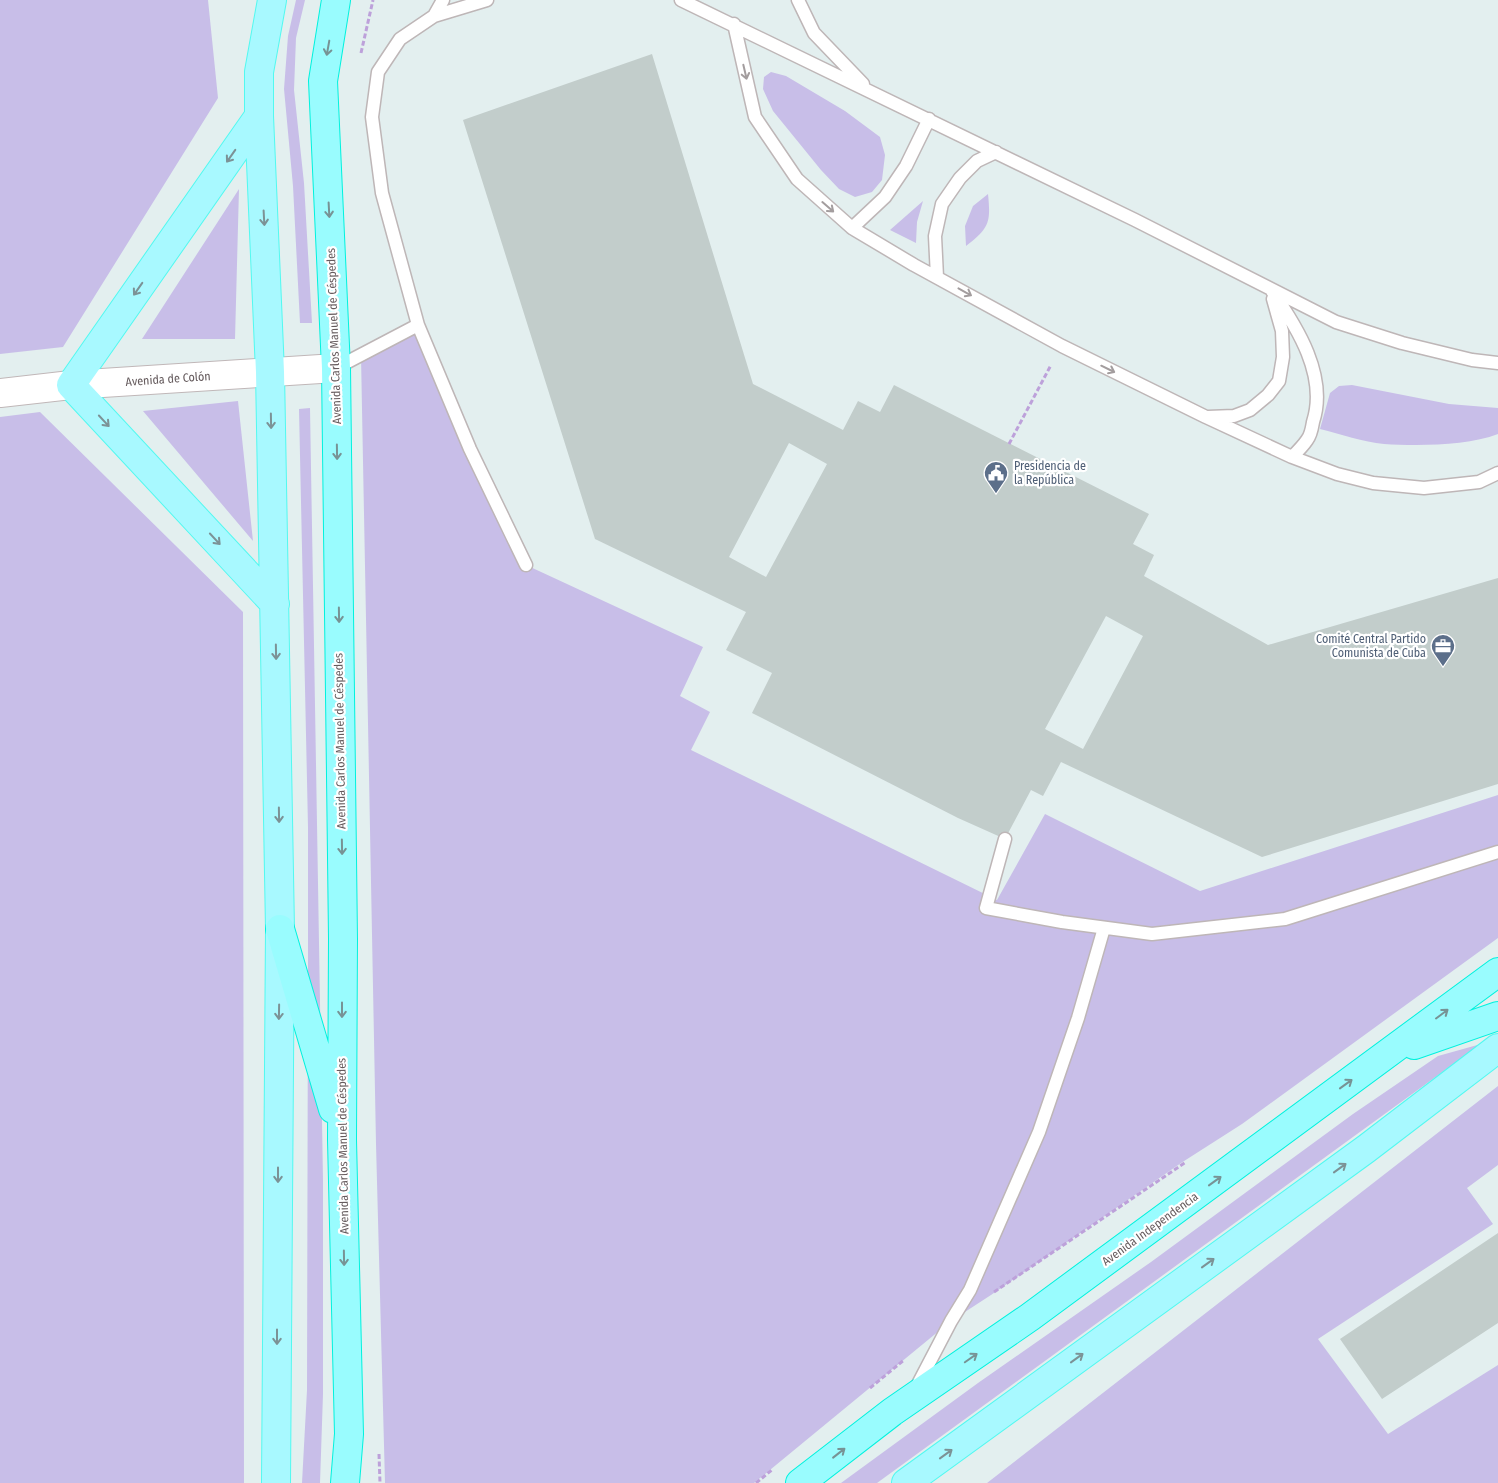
<svg xmlns="http://www.w3.org/2000/svg" width="1498" height="1483" font-family="'Fira Sans Condensed',sans-serif">
<rect width="100%" height="100%" fill="#e3efef"/>
<path fill="#c8bee8" d="M0 0H208L218 98 63 347 0 354Z
M296 0H305L296 38 294 90 304 183 312 323H300L293 186 284 89 288 36Z
M771 72 786 76 845 111 880 137 885 155 882 180 872 192 855 197 839 189 821 170 773 111 763 89 764 77Z
M239 189 235 339H142Z
M988 194C991 223 989 228 966 246L965 226 973 206Z
M923 201 917 222 916 243 890 230Z
M418 325 526 565 703 647 680 696 710 712 691 750 997 900 1045 814 1200 891 1498 795V938L1242 1124 1181 1163 991 1295 951 1321 754 1483H385L376 1144 361 356Z
M1352 385 1449 404 1498 408V434C1467 446 1417 446 1384 444 1363 442 1341 434 1320 429L1330 393 1339 386Z
M238 401 253 541 143 411Z
M310 408 323 1180V1394L320 1483H302L307 1390 308 964V827L299 409Z
M40 412 243 612 244 1483H0V417Z
M1481 1044 877 1483H841L978 1383 1151 1262 1353 1114 1438 1056Z
M1498 1086V1165L1467 1188 1493 1224 1318 1339 1388 1434 1498 1365V1483H987Z"/>
<path fill="#c2cdcb" fill-rule="evenodd" d="M652 54 753 384 843 430 858 401 880 412 894 385 1149 514 1133 544 1154 555 1144 576 1268 645 1498 578V784L1262 857 1061 762 1043 796 1031 790 1005 839 958 818 752 713 772 673 726 650 746 612 595 539 463 120ZM789 443 827 464 766 577 729 557ZM1106 616 1143 636 1083 749 1045 729Z
M1498 1233V1323L1382 1399 1340 1339Z"/>
<g fill="none" stroke-linecap="round" stroke-linejoin="round">
<g stroke="#beb6b7" stroke-width="15">
<path id="service" d="M443 0 434 16 400 39 378 72 372 117 382 193 418 325 470 449 526 565
M681 0 1135 220 1336 322 1402 343 1472 360 1498 363
M798 0 814 33 863 84
M434 16 487 0
M734 24 755 117 797 179 852 228 914 265 1062 346 1206 417 1292 457 1337 474 1373 483 1424 488 1479 482 1498 473
M852 228 885 197 906 166 929 119
M937 277 935 236 942 204 960 178 977 161 996 152
M1272 291C1297 327 1328 376 1313 422 1312 428 1311 435 1307 440 1303 446 1297 452 1292 457
M336 368 418 325
M1208 417 1234 416 1250 410 1268 395 1279 381 1283 357 1282 331 1273 299
M1005 839 986 908 1062 922 1152 934 1285 919 1498 852
M916 1388 951 1321 970 1290 1039 1132 1078 1018 1104 928"/>
</g>
<g stroke="#c0b7b8" stroke-width="30">
<path id="secondary" d="M0 393 71 385 336 368"/>
</g>
<g stroke="#52f9f0" stroke-width="30">
<path id="primary" d="M272 0 259 72V116L270 372 280 929 276 1483
M259 116 71 385 275 604
M906 1483 1366 1149 1498 1048"/>
</g>
<g stroke="#00f2de" stroke-width="30">
<path id="trunk" d="M336 0 323 81 336 368 343 939 342 1140 349 1434 345 1483
M280 929 333 1109
M1414 1045 1498 1016
M800 1483 892 1412 1030 1317 1498 972"/>
</g>
<path stroke="#bda1da" stroke-width="3" stroke-dasharray="5 2.5" stroke-linecap="butt" d="M361 53 373 0
M1009 444 1051 365
M994 1292 1186 1162
M870 1388 904 1360
M379 1454 380 1483
M756 1483 773 1469"/>
<use href="#service" stroke="#fff" stroke-width="12"/>
<use href="#secondary" stroke="#fff" stroke-width="28"/>
<use href="#primary" stroke="#a8f9ff" stroke-width="28"/>
<use href="#trunk" stroke="#99fcfe" stroke-width="28"/>
</g>
<defs><path id="oneway-shaft" d="M-6 0H5M1.5-3L5.5 0L1.5 3" fill="none" stroke-width="1.6" stroke-linecap="round" stroke-linejoin="round" transform="scale(1.25)"/></defs>
<g stroke="#779395">
<use href="#oneway-shaft" transform="translate(328 48) rotate(100)"/>
<use href="#oneway-shaft" transform="translate(329 210) rotate(87)"/>
<use href="#oneway-shaft" transform="translate(337 452) rotate(89)"/>
<use href="#oneway-shaft" transform="translate(339 615) rotate(89)"/>
<use href="#oneway-shaft" transform="translate(342 847) rotate(89)"/>
<use href="#oneway-shaft" transform="translate(342 1010) rotate(90)"/>
<use href="#oneway-shaft" transform="translate(1442 1014) rotate(-37)"/>
<use href="#oneway-shaft" transform="translate(1346 1084) rotate(-36)"/>
<use href="#oneway-shaft" transform="translate(1215 1181) rotate(-36)"/>
<use href="#oneway-shaft" transform="translate(344 1258) rotate(89)"/>
<use href="#oneway-shaft" transform="translate(971 1358) rotate(-35)"/>
<use href="#oneway-shaft" transform="translate(839 1453) rotate(-38)"/>
</g>
<g stroke="#a39d9e">
<use href="#oneway-shaft" transform="translate(745 72) rotate(77)"/>
<use href="#oneway-shaft" transform="translate(828 207) rotate(41)"/>
<use href="#oneway-shaft" transform="translate(965 292) rotate(29)"/>
<use href="#oneway-shaft" transform="translate(1108 369) rotate(26)"/>
</g>
<g stroke="#7c9296">
<use href="#oneway-shaft" transform="translate(231 156) rotate(125)"/>
<use href="#oneway-shaft" transform="translate(264 218) rotate(87)"/>
<use href="#oneway-shaft" transform="translate(138 289) rotate(125)"/>
<use href="#oneway-shaft" transform="translate(104 421) rotate(47)"/>
<use href="#oneway-shaft" transform="translate(271 421) rotate(89)"/>
<use href="#oneway-shaft" transform="translate(215 539) rotate(47)"/>
<use href="#oneway-shaft" transform="translate(276 652) rotate(89)"/>
<use href="#oneway-shaft" transform="translate(279 815) rotate(89)"/>
<use href="#oneway-shaft" transform="translate(279 1012) rotate(91)"/>
<use href="#oneway-shaft" transform="translate(1340 1168) rotate(-36)"/>
<use href="#oneway-shaft" transform="translate(278 1175) rotate(90)"/>
<use href="#oneway-shaft" transform="translate(1208 1263) rotate(-36)"/>
<use href="#oneway-shaft" transform="translate(277 1337) rotate(90)"/>
<use href="#oneway-shaft" transform="translate(1077 1358) rotate(-36)"/>
<use href="#oneway-shaft" transform="translate(946 1454) rotate(-36)"/>
</g>
<defs>
<g id="civic-pin" transform="scale(1.25)"><path d="M0 17L-7.5 6A9.5 9.5 0 1 1 7.5 6Z" fill="#5c6f8a" stroke="#fff"/><path d="M-.6-6.5H3V-4.5H.6V-3L4-1V1h2V6H-6V1h2V-1L-.6-3ZM-1.2 2.5V6h2.4V2.5Z" fill="#fff"/></g>
<g id="office-pin" transform="scale(1.25)"><path d="M0 17L-7.5 6A9.5 9.5 0 1 1 7.5 6Z" fill="#5c6f8a" stroke="#fff"/><path d="M-6-3h4V-5.5h4V-3h4V5H-6ZM-1-4.5V-3h2v-1.5ZM-6 0V1H6V0Z" fill="#fff"/></g>
</defs>
<g fill-rule="evenodd">
<use href="#civic-pin" x="996" y="473"/>
<use href="#office-pin" x="1443" y="646"/>
</g>
<g text-anchor="middle" stroke-width="4.5" stroke-linejoin="round" paint-order="stroke">
<g font-size="12" fill="#655b5d" stroke="#fff">
<text transform="translate(334 336) rotate(-92)" y="4">Avenida Carlos Manuel de Céspedes</text>
<text transform="translate(168 379) rotate(-4)" y="4">Avenida de Colón</text>
<text transform="translate(340 741) rotate(-91)" y="4">Avenida Carlos Manuel de Céspedes</text>
<text transform="translate(343 1146) rotate(-91)" y="4">Avenida Carlos Manuel de Céspedes</text>
<text transform="translate(1150 1229) rotate(-36)" y="4">Avenida Independencia</text>
</g>
<g font-size="12" fill="#4e5e75" stroke="#fff" text-anchor="start">
<text x="1014" y="470">Presidencia de<tspan x="1014" dy="14">la República</tspan></text>
<text x="1426" y="643" text-anchor="end">Comité Central Partido<tspan x="1426" dy="14">Comunista de Cuba</tspan></text>
</g>
</g>
</svg>
